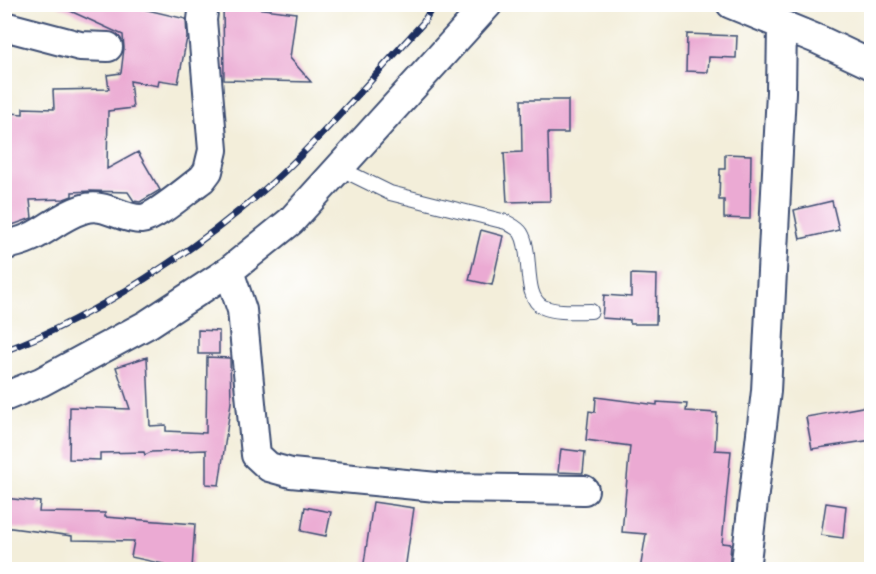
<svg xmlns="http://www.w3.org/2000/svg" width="876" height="574" font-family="'EB Garamond',serif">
<rect width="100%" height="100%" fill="#fff"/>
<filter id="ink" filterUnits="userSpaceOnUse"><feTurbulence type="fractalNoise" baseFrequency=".0167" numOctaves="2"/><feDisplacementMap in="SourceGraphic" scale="12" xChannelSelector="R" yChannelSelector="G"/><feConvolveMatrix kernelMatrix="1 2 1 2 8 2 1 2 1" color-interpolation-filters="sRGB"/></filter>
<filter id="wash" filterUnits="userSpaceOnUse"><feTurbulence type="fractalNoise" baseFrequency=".008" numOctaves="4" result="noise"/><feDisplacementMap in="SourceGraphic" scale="24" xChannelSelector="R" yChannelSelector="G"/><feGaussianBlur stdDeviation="1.35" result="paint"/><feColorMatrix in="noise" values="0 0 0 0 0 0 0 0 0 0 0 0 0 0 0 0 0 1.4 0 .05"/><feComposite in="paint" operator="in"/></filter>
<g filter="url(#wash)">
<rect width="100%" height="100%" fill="#f3eeda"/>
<g id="blocks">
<path fill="#ebaad3" d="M55 4H122L186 19 187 38 178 83 159 80 158 86 130 81 133 108 108 111 107 169 138 152 160 190 140 202 134 201 128 192 91 191 72 192V196L64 199 30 200 32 218 4 228V137H9L10 113 23 114V108L54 109 53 90 109 89 107 75 121 73 124 48 123 35Z
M223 4 296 13 290 58 311 82 224 80Z
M687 34 737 36 736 58 709 57 708 72 686 71Z
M521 100H568V133H548L550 201 507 202 504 153 522 152Z
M725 154 751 155 750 219 724 218V200H719L720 169H725Z
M832 201 839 230 800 239 794 210Z
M481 230 503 236 492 285 469 280Z
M631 274 657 275 656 324H630V320L602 318 604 295 631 297Z
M198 330 219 331V354H198Z
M147 357 150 426 166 425V431L206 433 207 357 230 358 231 402 219 485 206 484V450L151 452 145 455 144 452 100 453V460L69 459 70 407 130 409 116 367Z
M596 397 657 405V402L687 404 686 411 717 413 715 450 731 451 722 543 731 544 729 570H640L646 534 622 532 630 446 586 440 589 411 595 412Z
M868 406 872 440 812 449 806 417Z
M561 449 585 452 583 473 558 472Z
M4 498 40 502 39 512 105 513V517L195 524 192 569 164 567V564L131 557 134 541 72 540V536L4 527Z
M373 502 414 508 405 570H363Z
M826 503 846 506 843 538 821 535Z
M305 507 331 512 326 536 301 531Z"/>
</g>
</g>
<g filter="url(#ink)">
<use href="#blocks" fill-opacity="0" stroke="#3b4c71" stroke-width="1.5"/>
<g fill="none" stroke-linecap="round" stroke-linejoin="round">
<g stroke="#3b4c71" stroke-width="16">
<path id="service" d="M341 169 390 193 506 222C511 225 518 228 521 233 533 252 522 297 543 307 557 313 576 311 591 311"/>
</g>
<g stroke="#3b4c71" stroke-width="32">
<path id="minor" d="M731 4 819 40 872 65
M4 26 80 46 108 47
M4 245C41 240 52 219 83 209 105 202 120 219 141 219 155 218 189 188 202 179L208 171 213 150 202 20 204 4
M229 271 242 310 256 455 269 467 291 473 447 488 584 490
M4 397 41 382 148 324 229 271 291 221 488 4
M745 570 766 391 781 92 782 25"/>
</g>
<use href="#service" stroke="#fff" stroke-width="14"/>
<use href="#minor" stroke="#fff" stroke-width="28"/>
<g stroke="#1b2f5e" stroke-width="7">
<path id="rail" d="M4 351C98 316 199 248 273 182 326 133 374 76 423 23L434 4"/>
</g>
<use href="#rail" stroke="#fff" stroke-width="4.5" stroke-dasharray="14" stroke-linecap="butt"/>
</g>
</g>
<rect width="876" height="574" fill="none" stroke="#fff" stroke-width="24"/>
</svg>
